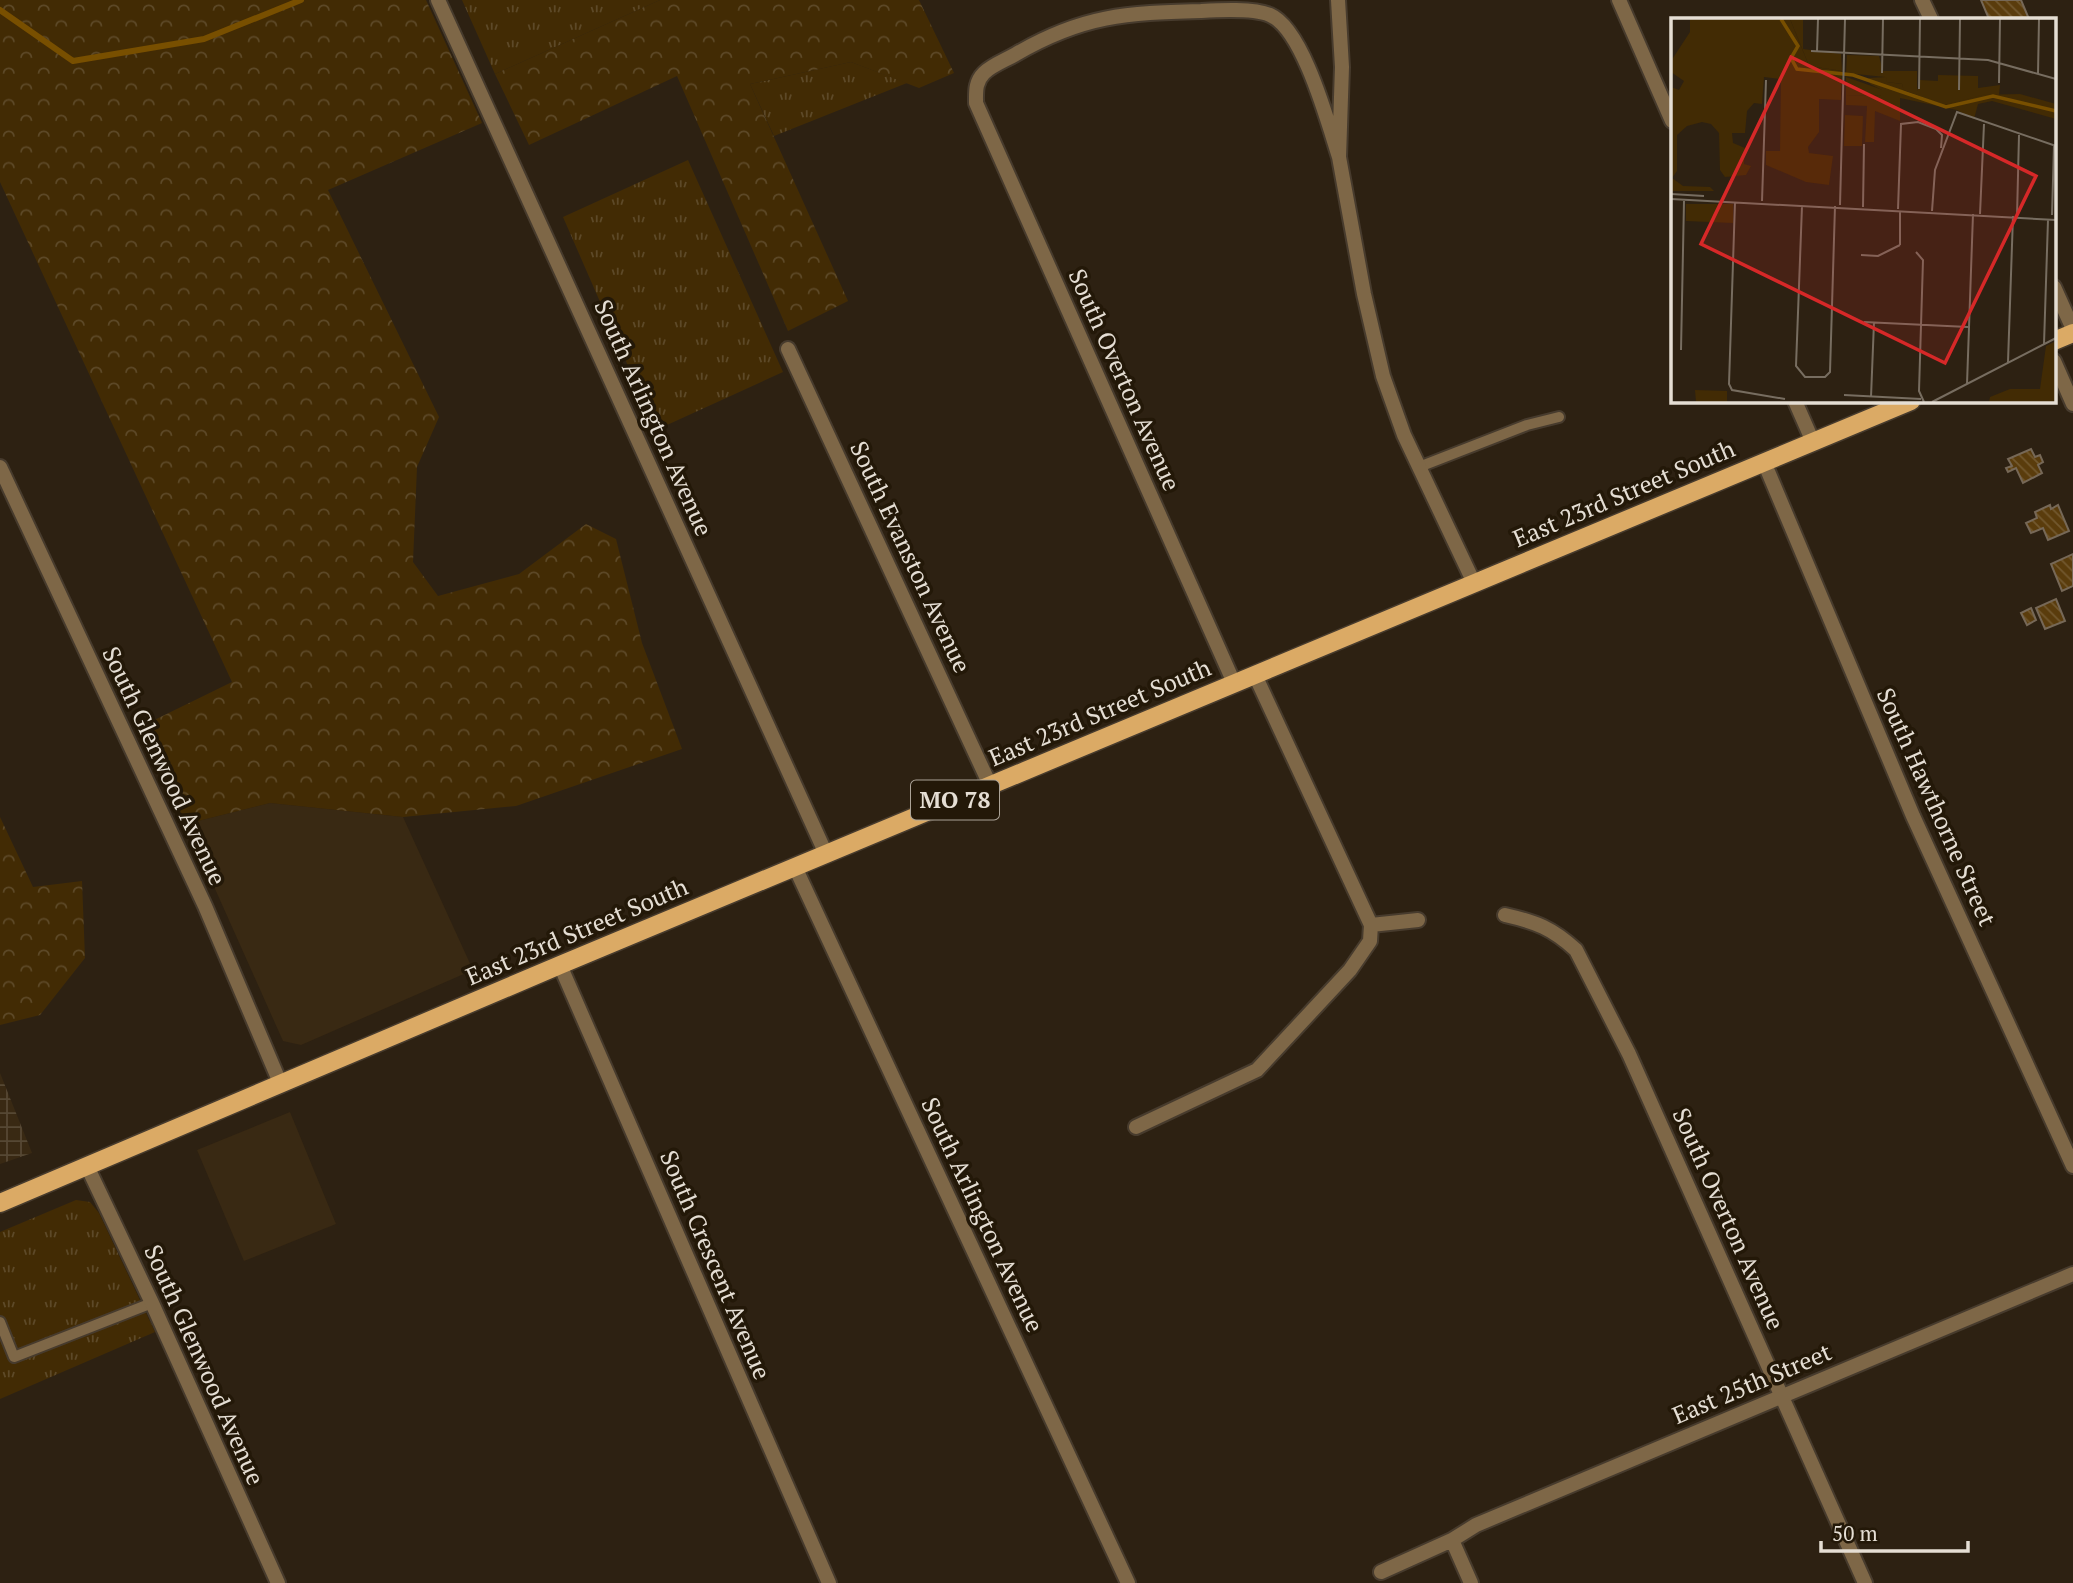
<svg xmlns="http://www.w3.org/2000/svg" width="2073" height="1583" font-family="'PT Serif',serif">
<defs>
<pattern id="industrial-grid" width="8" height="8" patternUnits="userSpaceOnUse" patternTransform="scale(1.75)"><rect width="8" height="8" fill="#392913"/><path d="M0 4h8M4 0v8" fill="none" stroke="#564834"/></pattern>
<pattern id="grass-tufts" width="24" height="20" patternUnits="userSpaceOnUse" patternTransform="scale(1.75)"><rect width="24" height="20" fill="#422b04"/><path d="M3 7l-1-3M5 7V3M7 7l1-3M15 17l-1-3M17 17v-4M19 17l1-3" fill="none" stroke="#5d4928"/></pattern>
<pattern id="forest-crowns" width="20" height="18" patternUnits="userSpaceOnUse" patternTransform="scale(1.75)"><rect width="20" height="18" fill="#422b04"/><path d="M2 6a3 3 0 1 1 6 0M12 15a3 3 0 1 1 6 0" fill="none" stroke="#5d4928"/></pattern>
<pattern id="building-back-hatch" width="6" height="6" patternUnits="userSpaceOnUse" patternTransform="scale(1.75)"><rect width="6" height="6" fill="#5a3c0c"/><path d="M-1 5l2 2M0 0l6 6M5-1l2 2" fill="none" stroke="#72582e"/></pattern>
</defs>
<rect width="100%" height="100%" fill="#2d2112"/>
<path fill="#392913" d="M270 803 403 817 473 970 301 1045 283 1041 186 824Z
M290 1112 336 1224 244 1261 197 1150Z"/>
<path fill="url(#industrial-grid)" d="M0 1073 32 1153 0 1164Z"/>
<path fill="url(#grass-tufts)" d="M462 0H660L495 74Z
M851 62 907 83 774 136 750 84Z
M688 160 783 372 656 430 563 217Z
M76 1200 90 1202 99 1213 155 1332 0 1399V1232Z"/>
<path fill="url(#forest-crowns)" d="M0 0H426L482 123 328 190 439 417 417 467 413 562 438 596 519 574 586 524 616 539 642 643 682 749 516 806 403 817 270 803 186 824 140 727 232 682 0 182Z
M660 0H919L954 73 919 88 851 62 750 84 848 301 788 331 677 76 529 145 495 74Z
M0 817 33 887 82 881 85 958 40 1015 0 1025Z"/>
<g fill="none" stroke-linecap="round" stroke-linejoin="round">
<path stroke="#784f00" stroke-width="6" d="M0 10 73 61 204 39 301 0"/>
</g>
<path fill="url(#building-back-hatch)" stroke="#766857" stroke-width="2" d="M1981 0H2021L2029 19H1989Z
M2031 449 2035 457 2040 455 2043 462 2038 465 2042 473 2023 483 2016 468 2008 472 2006 468 2012 466 2008 459Z
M2050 505 2051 509 2058 505 2069 531 2048 540 2043 528 2031 533 2026 523 2037 518 2035 512Z
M2073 554V586L2062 591 2051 564Z
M2056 599 2065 621 2045 629 2036 608Z
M2031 608 2036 620 2027 625 2021 613Z"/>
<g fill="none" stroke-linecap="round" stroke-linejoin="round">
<g stroke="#473b2d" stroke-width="14">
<path id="lane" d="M1419 467 1527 425 1559 417
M0 1322 14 1357 152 1303"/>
</g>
<g stroke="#473b2d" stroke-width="18">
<path id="street" d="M438 0 826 854
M1338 0 1342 67 1339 157 1364 294 1383 376 1404 435 1474 583
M1619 0 1672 121
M1922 0 1931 19
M2054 287 2073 329
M788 349 990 785
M2054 361 2073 404
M1795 401 1813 442
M1764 462 1913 816 2073 1166
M0 467 205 906 281 1085
M1234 683 976 103C976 92 975 82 984 73 992 65 1006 60 1016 54 1083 15 1126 13 1201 11 1219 10 1254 8 1270 15 1303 29 1328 123 1339 157
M795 867 1128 1583
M1505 915C1536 922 1552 928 1576 950L1629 1054 1865 1583
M1371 925 1418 920
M560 965 829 1583
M1136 1127 1257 1070 1350 970 1370 941 1371 925 1255 675
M87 1166 152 1303 278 1583
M1452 1540 1471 1583
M1381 1572 1452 1540 1476 1525 2073 1274"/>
</g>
<g stroke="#473b2d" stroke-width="21">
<path id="primary" d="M2054 341 2073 333
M0 1203 560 965 1911 401"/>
</g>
<use href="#lane" stroke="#7e6747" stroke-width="10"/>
<use href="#street" stroke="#7e6747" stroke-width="14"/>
<use href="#primary" stroke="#dbaa65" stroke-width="18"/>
</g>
<g text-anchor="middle" stroke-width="7" stroke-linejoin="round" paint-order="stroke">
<rect fill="#231808" stroke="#aba397" stroke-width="2" x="911" y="780.5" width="88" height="39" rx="5"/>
<g font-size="23" font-weight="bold" fill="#e5ded4">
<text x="955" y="808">MO 78</text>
</g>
<g font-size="24" fill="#e5ded4" stroke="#231808">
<text transform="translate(1124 380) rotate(66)" y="8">South Overton Avenue</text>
<text transform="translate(653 418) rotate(66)" y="8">South Arlington Avenue</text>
<text transform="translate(1624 494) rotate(-23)" y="8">East 23rd Street South</text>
<text transform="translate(910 557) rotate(65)" y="8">South Evanston Avenue</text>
<text transform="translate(1100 713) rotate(-23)" y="8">East 23rd Street South</text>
<text transform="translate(164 766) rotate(65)" y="8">South Glenwood Avenue</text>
<text transform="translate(1936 807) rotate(66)" y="8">South Hawthorne Street</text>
<text transform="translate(577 932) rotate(-23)" y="8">East 23rd Street South</text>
<text transform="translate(982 1215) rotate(65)" y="8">South Arlington Avenue</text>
<text transform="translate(1728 1219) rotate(66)" y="8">South Overton Avenue</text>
<text transform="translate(715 1265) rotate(67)" y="8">South Crescent Avenue</text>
<text transform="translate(204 1365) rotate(66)" y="8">South Glenwood Avenue</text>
<text transform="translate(1752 1384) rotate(-23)" y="8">East 25th Street</text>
</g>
</g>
<g transform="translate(1671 18)">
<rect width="385" height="385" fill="#2d2112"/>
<path d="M119 1H132V31L170 36 171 53 138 48ZM176 37 208 38 212 53H246V73L249 62 267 63V57L307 58V70L329 67 328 77 273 87 232 72 231 66 215 64 214 59 175 55ZM175 59 212 72 211 78 175 77ZM174 97 192 98 191 128H173ZM15 186H62V205L15 203ZM385 323V384H318L319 379 339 371H369L375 328ZM24 372 56 373V384H25Z" fill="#422b04"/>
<path d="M19 1H119L138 48 171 53 170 82 148 81V114L137 129 138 135 162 138 158 167 135 164 95 147V133H109L110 61 93 59 91 86 83 85 76 93 74 115H61L62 125 74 130 73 146 80 148 75 157 54 159 49 152 48 115 40 106 31 104 16 108 6 117V153L1 160 12 168 39 169 43 173H0V69L8 72 13 63 0 54V43L19 14ZM215 59 216 64 231 66 233 73 273 87 311 77 349 76 385 86V101L321 83 307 86 303 101 286 92 229 80V103L204 93 203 124H194L196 88 175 87V77L211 78V72L199 66 198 60Z" fill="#422b04"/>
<path fill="none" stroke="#784f00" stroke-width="3.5" d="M110 1 127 28 120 40 126 51 182 57 275 89 322 78 385 93"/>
<path fill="none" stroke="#776d60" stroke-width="2" d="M140 33 317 42 385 61M146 33 147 1M211 55 212 1M367 56 368 1M328 65 329 1M248 71 249 1M288 72 289 1M0 176 33 178M0 181 385 202M91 183 95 62M64 184 58 366 61 372 114 381M169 187 174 1M131 188 125 348 134 359H154L159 354 164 188M192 189 193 126M227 191 230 106 247 104 265 111 271 117 270 130M261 193 264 152 286 94 385 128M309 196 313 106M381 197 383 127M346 198 348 117M229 227V193M245 234 252 242 248 373 253 384M190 237 207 238 229 227M193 304 297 309M373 326 377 202M10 332 13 183M337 344 342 198M296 366 302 196M173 377 250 381M200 379 203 304M261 384 385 320"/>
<path fill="#d62828" fill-opacity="0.15" stroke="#d62828" stroke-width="3.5" d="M120 39 365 158 274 345 30 226Z"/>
<rect width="385" height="385" fill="none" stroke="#e5ded4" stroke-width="3.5"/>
</g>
<path d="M1821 1541v10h147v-10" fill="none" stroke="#e5ded4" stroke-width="3.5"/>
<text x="1832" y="1541" font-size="21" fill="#e5ded4" stroke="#231808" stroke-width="5" paint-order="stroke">50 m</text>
</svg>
